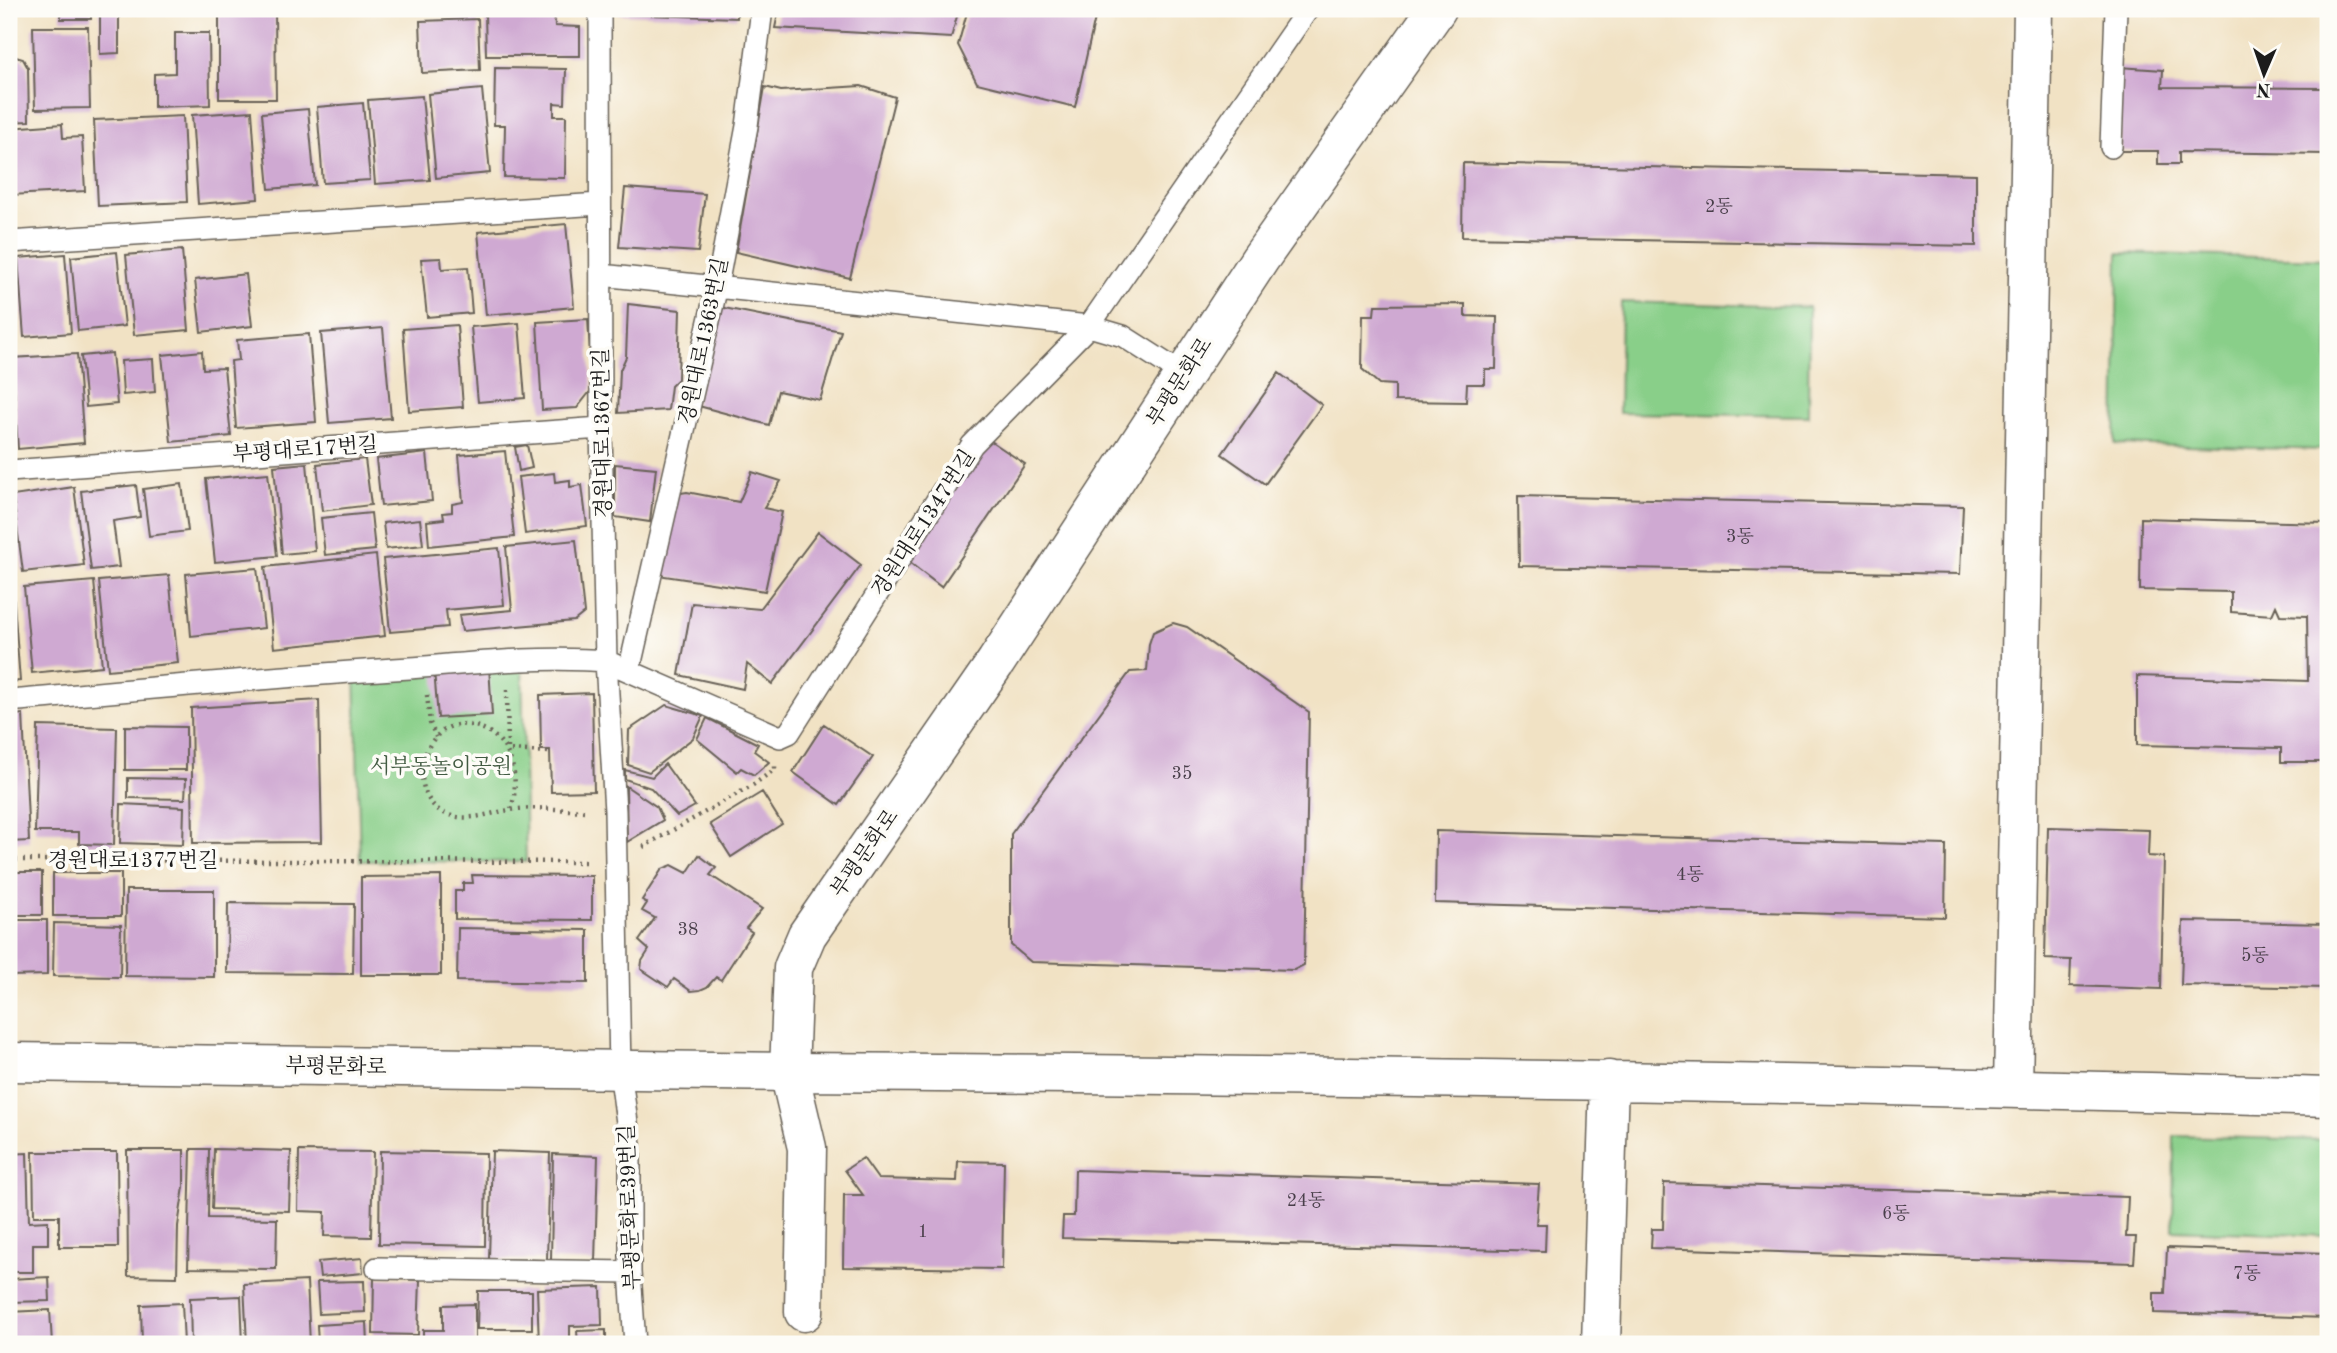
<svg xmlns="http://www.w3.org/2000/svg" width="2337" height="1353" font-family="'Old Standard TT','Noto Serif KR',serif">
<rect width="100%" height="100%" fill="#fdfcf7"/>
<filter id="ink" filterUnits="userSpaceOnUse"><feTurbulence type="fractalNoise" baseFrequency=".0143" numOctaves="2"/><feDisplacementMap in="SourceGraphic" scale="14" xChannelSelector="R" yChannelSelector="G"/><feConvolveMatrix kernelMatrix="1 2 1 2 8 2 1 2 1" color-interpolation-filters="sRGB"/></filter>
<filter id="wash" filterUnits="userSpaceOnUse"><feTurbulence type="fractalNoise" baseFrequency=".00686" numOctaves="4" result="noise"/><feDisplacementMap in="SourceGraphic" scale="28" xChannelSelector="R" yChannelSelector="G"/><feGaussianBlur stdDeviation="1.57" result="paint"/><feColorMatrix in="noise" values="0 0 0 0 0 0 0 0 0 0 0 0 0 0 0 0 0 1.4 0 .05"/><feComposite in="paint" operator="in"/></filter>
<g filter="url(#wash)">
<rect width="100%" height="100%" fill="#f1e2c4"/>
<path fill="#89cf89" stroke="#527652" stroke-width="2" d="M2139 9H2328V14L2139 11Z
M2118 253 2328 259V450L2115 444Z
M1621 302 1809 307 1808 416 1619 413Z
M522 660 526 862 360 861 355 671Z
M2174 1136 2328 1140V1236L2173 1230Z"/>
<g id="blocks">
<path fill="#cfa9d2" d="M61 9H91V19H61Z
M100 9H119V53L100 54Z
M219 9H275L276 99H219Z
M515 9H554L555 26 580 27V56H486L485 12 515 11Z
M619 9H737V18L619 14Z
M779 9H959L951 38 775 28Z
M968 9H1097L1075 107 977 83 958 45Z
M478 19 480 70 422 73 420 21Z
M33 27H88L90 108 35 109Z
M175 33H209L210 105 154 107V74L175 73Z
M9 55 23 59 28 68 29 121 9 122Z
M2119 67 2163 70 2162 87 2328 88V189L2325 188 2326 154 2179 152V164H2158V151H2121Z
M495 68 566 69 565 104 554 103V116H566L565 178 504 177 505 125H494Z
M861 86 895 97 850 278 736 252 765 87 781 91Z
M482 89 490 173 436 178 428 94Z
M422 96 430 180 375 184 368 100Z
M363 103 370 180 323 183 317 107Z
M308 109 315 185 269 189 262 113Z
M252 111 258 199 198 204 192 115Z
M183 116 187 202 98 206 94 120Z
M62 124 63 138 82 137 85 191 10 195 9 128Z
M1463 163 1976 174V246L1462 237Z
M625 188 705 194 698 252 619 247Z
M566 224 574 307 486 315 478 232Z
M182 250 189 330 134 335 126 255Z
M117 252 125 326 78 331 71 257Z
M65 254 71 333 24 337 18 258Z
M441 258 442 269 468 267 472 313 427 317 421 259Z
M246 274 252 326 201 332 195 280Z
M628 304 680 310 678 379 671 386 668 410 618 413 620 370 626 357Z
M1465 304V316L1497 317 1496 369H1485V384H1467L1466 402 1395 401V385L1379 384 1362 369 1363 315H1374L1375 305Z
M719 307 841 331 820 400 778 391 769 425 695 405Z
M588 319 592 389 577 408 542 410 537 322Z
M519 323 525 398 478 402 471 327Z
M457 325 463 407 409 411 403 329Z
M383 328 391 418 329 423 321 333Z
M309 334 316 422 236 428 231 361 239 360 237 340Z
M202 351 203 369 224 368 231 436 171 442 162 355Z
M112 353 117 404 86 407 81 356Z
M77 354 84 443 18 449 12 358Z
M153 359 155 392 123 395 121 361Z
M1279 373 1322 405 1265 484 1222 454Z
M988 439 1025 464 941 587 905 559Z
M527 445 532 468 519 471 515 447Z
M505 451 514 537 429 546 427 521 444 519 443 513 452 512V504L463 502 459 455Z
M427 453 432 501 381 506 376 459Z
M365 459 371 505 322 511 317 464Z
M307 463 315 551 282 554 274 466Z
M615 464 656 468 650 522 615 517Z
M752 472 781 481 764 508 782 512 765 591 651 574 669 495 687 492 739 502Z
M268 473 277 556 215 562 206 479Z
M554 473 555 482 570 480V487L582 485 587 526 525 534 518 477Z
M182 484 188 531 149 536 143 489Z
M136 485 140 517 113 521 119 567 91 570 81 491Z
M74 487 84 565 23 572 13 496Z
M1518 496 1963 506 1960 574 1519 566Z
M371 513 375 550 325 555 321 518Z
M2141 518 2328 523V762H2281V748L2137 745V676L2308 681 2307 616 2280 615 2276 606 2272 615 2231 612V592L2140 590Z
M420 519 423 545 386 549 383 523Z
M818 532 861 565 772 684 747 664 743 689 679 675 692 603 760 609Z
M576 540 584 613 574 621 462 631 459 615 512 610 506 547Z
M9 541H12L16 575 9 576Z
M499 548 504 605 446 610 448 627 390 632 383 559Z
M376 555 385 636 274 648 265 567Z
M257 568 264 628 191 636 186 574Z
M169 575 178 663 108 670 99 581Z
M94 581 102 666 32 673 24 587Z
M9 590H13L20 681 9 682Z
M1173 623 1187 627 1309 712 1304 965 1294 970 1031 962 1011 945V834L1130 672 1147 671 1149 644 1153 632Z
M489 666 492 715 438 718 434 670Z
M592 693 594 791 551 792 550 750H541L540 695Z
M319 700 322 842 193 843 191 708Z
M666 705 703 716 693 738 649 772 628 765 629 730Z
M23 714 29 841 9 842V716Z
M707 718 758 744 754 751 769 762 754 775 741 768 737 772 697 739Z
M824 724 873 757 839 805 793 772Z
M38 726 117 728 114 845 79 844V832H35Z
M125 726 186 727V770H125Z
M665 764 695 806 677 816 651 788 625 779V770L652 777Z
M128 778 186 779 185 799 128 798Z
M626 786 657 807 663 820 627 842Z
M762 792 782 824 731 857 710 824Z
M121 804 184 807 183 845 120 843Z
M2048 827 2149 830 2148 856 2164 857 2161 989 2070 986 2071 960 2045 959Z
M1436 831 1946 845 1945 917 1435 903Z
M699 855 716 868 710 875 762 909 746 928 752 932 721 980 716 977 707 987 700 990 691 991 674 979 668 987 641 969 642 961 649 950 639 941 655 918 642 911 647 903 642 900 662 869 672 865 687 873Z
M9 872H42V915H9Z
M53 873H121V916H53Z
M472 875 592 876V920L455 919V891H463V883H473Z
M441 876V975H361V877Z
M126 890H214V977L125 976Z
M228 903 354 904 353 974 227 973Z
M9 920H47V975L9 976Z
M2183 921 2328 924V988L2181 985Z
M54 923 121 925 120 977 53 976Z
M458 928 588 930V983L457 981Z
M191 1149H209L208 1218 277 1219 276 1269 188 1268Z
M214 1149 291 1151 289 1211 212 1209Z
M127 1150H184V1187L178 1226 177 1277 128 1276Z
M299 1151 373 1152 371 1237 324 1236 325 1212 298 1211Z
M380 1151 486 1153 485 1246 379 1244Z
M492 1151 550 1153 547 1260 489 1259Z
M33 1152H117L118 1247H59V1216H34Z
M27 1153 29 1222 48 1221V1244H33V1272H9V1154Z
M553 1154 598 1156 595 1262 551 1260Z
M863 1158 878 1179 957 1181 958 1161 1004 1162 1002 1269 843 1267 844 1195H863L845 1170Z
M1075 1170 1539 1184 1536 1224H1546L1545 1251 1062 1238 1063 1216H1074Z
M1664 1183 2128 1197 2126 1237H2136L2134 1263 1651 1248 1652 1229H1663Z
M2167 1248 2328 1253V1318L2154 1313V1293H2165Z
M362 1258 363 1273 320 1277 318 1262Z
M49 1277 50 1301 9 1302V1279Z
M374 1278 420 1280 418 1335 373 1334Z
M307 1281 310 1344H247L244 1284Z
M364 1281 365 1312 319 1314 317 1282Z
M601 1287 602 1325 570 1326V1343L539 1344 537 1289Z
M478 1291H532V1329H477Z
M241 1296 243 1344H191L190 1298Z
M182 1303 184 1344H142L141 1305Z
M475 1304V1344H423V1330H443V1305Z
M50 1310 52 1344H9V1312Z
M367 1322 368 1344H318L317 1325Z
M606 1330V1344H578L577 1331Z"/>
</g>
</g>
<g filter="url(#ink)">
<use href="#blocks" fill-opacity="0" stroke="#676157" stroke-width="2"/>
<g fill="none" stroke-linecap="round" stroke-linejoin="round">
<g stroke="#676157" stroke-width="24">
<path id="lane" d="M600 9 601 428 606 661 615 811 620 1070 630 1145V1272L635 1344
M2111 147 2116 9
M9 242 600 204
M601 275 1089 326 1123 336 1184 375
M9 471 601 428
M629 671 717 286 747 126 762 9
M9 701C143 689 276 676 410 668 475 663 541 656 606 661L780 737 789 733 972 445 1089 326 1308 9
M377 1268 630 1272"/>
</g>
<g stroke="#676157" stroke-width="41">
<path id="street" d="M2013 1088 2033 9
M804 1312 807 1148 789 1072C1302 1075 1815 1082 2328 1097
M1601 1344 1609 1080"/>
</g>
<g stroke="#676157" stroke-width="41">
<path id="secondary" d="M9 1062 789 1072 793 968 807 935 996 662 1260 259 1437 9"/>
</g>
<path stroke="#676157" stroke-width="4.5" stroke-dasharray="2 5" stroke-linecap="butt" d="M507 690 508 750 550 752
M427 695 430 723 436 737
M511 809C522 775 509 731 470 725 424 717 404 790 442 812 465 824 488 813 510 810 534 806 562 810 586 811
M643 847 753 785 775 769V766
M9 860 586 862"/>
<use href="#lane" stroke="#fff" stroke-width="21"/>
<use href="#street" stroke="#fff" stroke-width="38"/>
<use href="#secondary" stroke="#fff" stroke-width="38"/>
</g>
</g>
<g text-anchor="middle" stroke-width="7" stroke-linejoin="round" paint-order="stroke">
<g font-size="18" fill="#493f4a">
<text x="1719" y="212">2동</text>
<text x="1740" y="542">3동</text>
<text x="1182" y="779">35</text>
<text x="1690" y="880">4동</text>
<text x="688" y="935">38</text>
<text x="2255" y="961">5동</text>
<text x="1306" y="1206">24동</text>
<text x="1896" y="1219">6동</text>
<text x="923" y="1237">1</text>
<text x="2247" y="1279">7동</text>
</g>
<g font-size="21" fill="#1c1c1c" stroke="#fdfcf7">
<text transform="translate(703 341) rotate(-78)" y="7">경원대로1363번길</text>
<text transform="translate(1179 382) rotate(-57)" y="7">부평문화로</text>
<text transform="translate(602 433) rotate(-91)" y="7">경원대로1367번길</text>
<text transform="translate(305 449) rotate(-4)" y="7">부평대로17번길</text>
<text transform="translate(923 523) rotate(-57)" y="7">경원대로1347번길</text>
<text transform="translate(864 853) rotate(-55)" y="7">부평문화로</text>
<text x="133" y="867">경원대로1377번길</text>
<text transform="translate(336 1066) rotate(1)" y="7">부평문화로</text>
<text transform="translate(629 1207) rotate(-92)" y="7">부평문화로39번길</text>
</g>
<g font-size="21" fill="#425b42" stroke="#fdfcf7">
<text x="441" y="773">서부동놀이공원</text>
</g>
</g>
<rect width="2337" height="1353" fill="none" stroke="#fdfcf7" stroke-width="35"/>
<g transform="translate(2264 74) rotate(182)" stroke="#fdfcf7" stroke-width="5" paint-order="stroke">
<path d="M0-5L12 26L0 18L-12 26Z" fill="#1c1c1c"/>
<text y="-10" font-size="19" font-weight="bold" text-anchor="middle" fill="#1c1c1c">N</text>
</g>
</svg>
